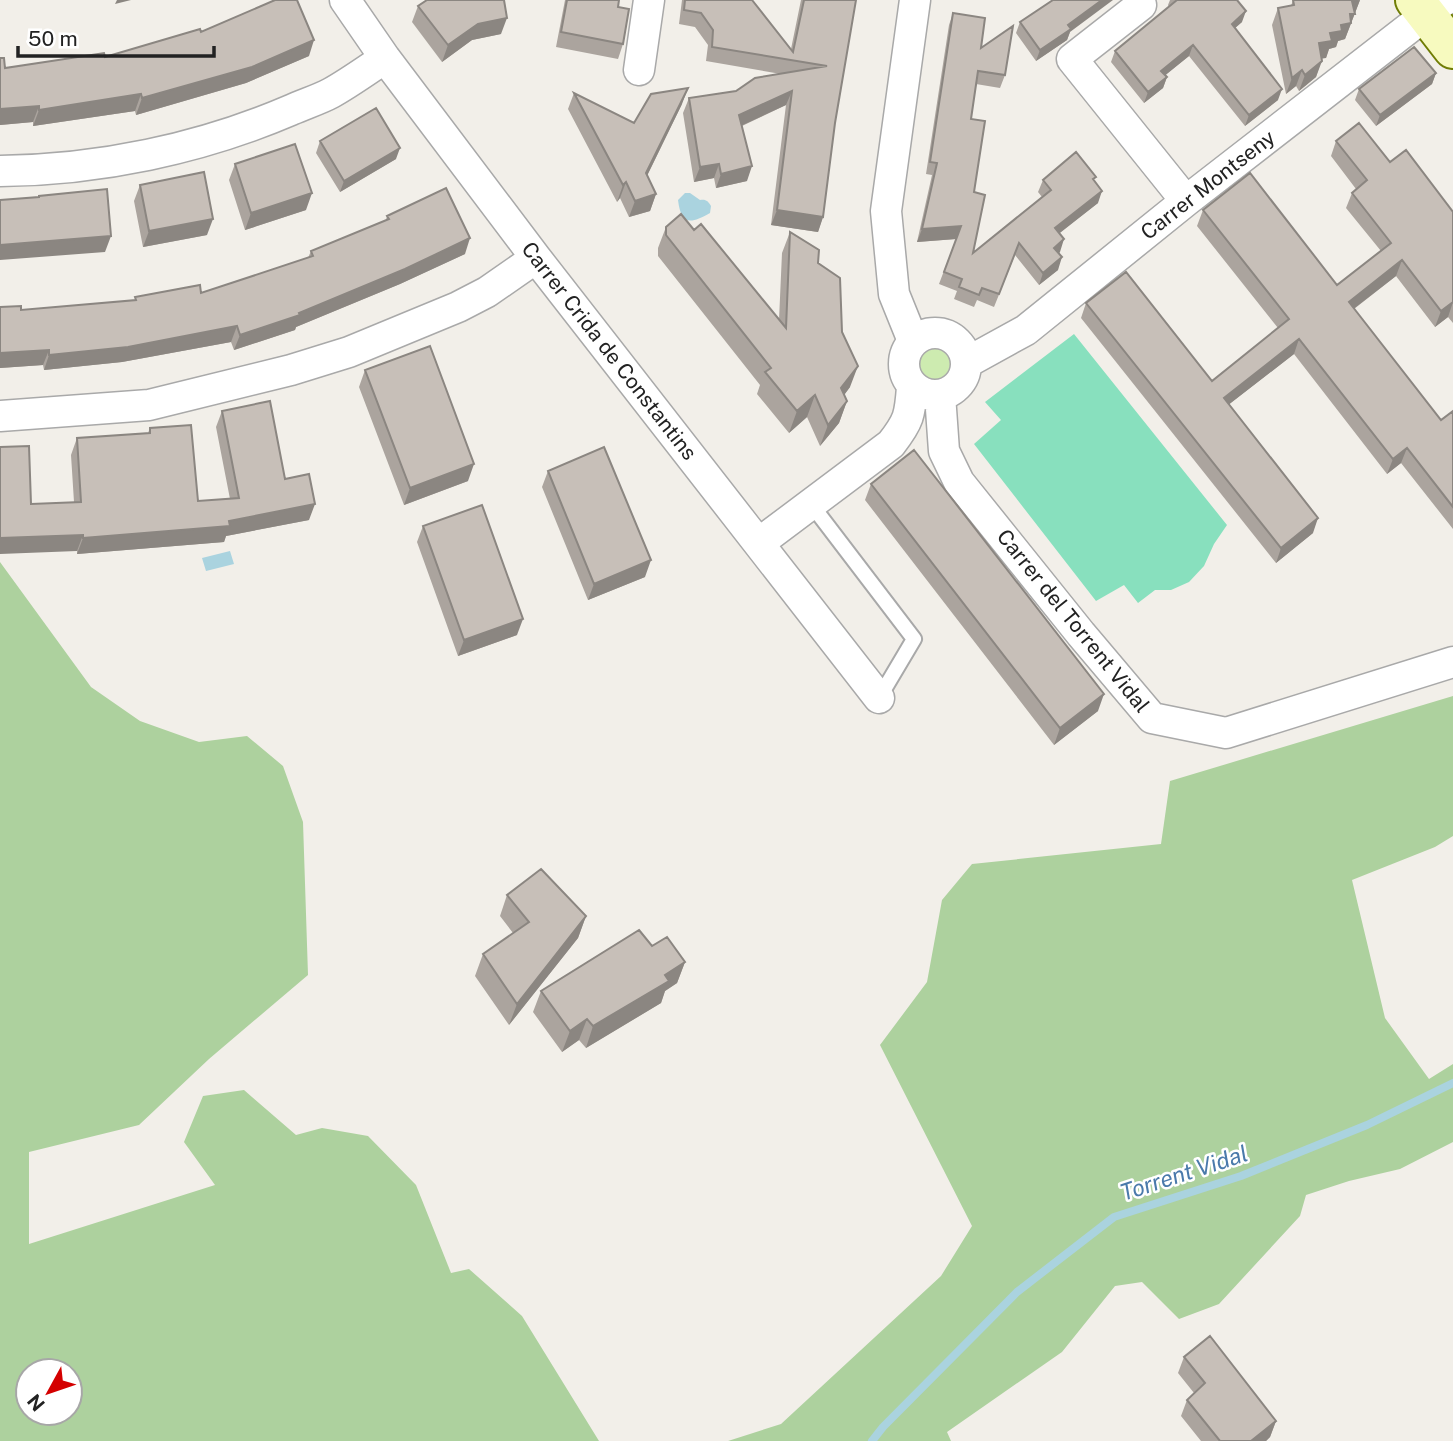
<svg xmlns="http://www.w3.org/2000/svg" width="1453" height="1441" font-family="'Public Sans',sans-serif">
<rect width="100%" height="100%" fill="#f2efe9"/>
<path fill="#cdebb0" d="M916 366a20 20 0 1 1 40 0a20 20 0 1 1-40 0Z"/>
<path fill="#add19e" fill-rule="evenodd" d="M0 562 91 687 140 721 199 742 247 736 283 766 303 822 308 975 209 1059 139 1125 29 1152V1244L215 1185 184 1142 203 1096 244 1090 296 1135 322 1128 368 1136 416 1185 451 1273 469 1269 522 1316 599 1441H0ZM70 1371V1413H28V1371Z
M1453 696V836L1435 847 1352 880 1385 1018 1429 1079 1453 1064V1142L1400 1169 1349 1181 1306 1195 1300 1216 1219 1304 1179 1319 1142 1282 1115 1286 1062 1352 947 1432 951 1441H728L781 1424 941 1276 972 1226 880 1045 927 982 942 900 972 864 1161 844 1170 781Z"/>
<path fill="#88e0be" d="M1074 334 1227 525 1214 544 1204 566 1189 582 1171 590H1155L1138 603 1124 585 1096 601 974 444 1001 420 985 402Z"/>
<path fill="#aad3df" d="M685 193H690L700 200C706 199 708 201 711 206L710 213C689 225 681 224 678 200Z
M230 551 234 564 206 571 202 558Z"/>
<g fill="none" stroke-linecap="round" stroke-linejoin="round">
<path stroke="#aad3df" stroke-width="8" d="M872 1441 883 1427 1017 1292 1114 1217 1241 1176 1367 1125 1453 1083"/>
<g stroke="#a9a9a9" stroke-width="18">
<path id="service" d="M811 504 914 639 879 698"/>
</g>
<g stroke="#a9a9a9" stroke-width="33">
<path id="minor" d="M345 0 385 58 536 258 879 698
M1141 5 1072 59 1186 201
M639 70 649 0
M0 171C99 170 200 149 291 110 304 104 318 100 331 93 349 83 367 70 385 58
M904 364a31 31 0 1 1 62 0a31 31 0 1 1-62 0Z
M913 341 894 294 886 211 915 0
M966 363 1026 330 1186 201 1445 0
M940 395 944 451 959 482 1081 634 1152 718 1226 733 1453 662
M0 416 149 405 291 370 349 352 458 307 487 292 536 258
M759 543 891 444C909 421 910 415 912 387"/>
</g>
<g stroke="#707d05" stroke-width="42">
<path id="secondary" d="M1415 0 1453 49"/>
</g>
<use href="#service" stroke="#fff" stroke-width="14"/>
<use href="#minor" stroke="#fff" stroke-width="30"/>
<use href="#secondary" stroke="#f7fabf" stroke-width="38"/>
</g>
<path fill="#aba49e" d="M565 0H619L618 7 623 44 618 59 556 47Z
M682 0H752L791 49 801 0H856L835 123 823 217 818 232 771 225 786 105 742 126 747 181 716 188 714 178 694 182 683 113 689 98 736 91 781 74 706 61 708 45 695 27 679 24Z
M1170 0H1237L1242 22 1235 28 1278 100 1245 126 1189 56 1165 75 1167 77 1163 88 1144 103 1111 62 1115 51 1169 7 1168 5Z
M1293 0H1360L1345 39 1338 41 1336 47 1329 49 1326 58H1322L1316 77 1299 91 1296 86 1286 94 1272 25 1278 8 1291 6Z
M418 6 501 34 472 40 442 62 412 22Z
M953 13 981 48 1005 75 1000 88 976 84 971 119 974 192 973 253 1042 197 1038 192 1043 180H1094L1098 203 1059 233 1060 252 1059 253 1058 270 1039 285 1015 255 994 307 977 300 974 307 954 299 957 291 939 284 956 239 917 242 932 175 926 174 949 25Z
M1020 22 1070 32 1067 40 1036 61 1016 33Z
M201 32 309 56 246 83 136 115 135 111 33 126V122L0 125V58L5 68 105 57Z
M1436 73 1432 84 1376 126 1355 100 1359 89Z
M574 93 634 123 682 104 647 176 656 194 650 211 629 217 620 198 617 202 568 109Z
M320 141 396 159 340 192 316 153Z
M1336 141 1390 162 1453 212V323L1448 317 1435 327 1396 276 1354 309 1441 420 1453 411V529L1401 463 1387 474 1294 354 1229 404 1313 533 1276 563 1081 318 1086 303 1212 381 1278 328 1197 226 1203 210 1337 285 1381 251 1346 208 1352 193 1356 189 1331 156Z
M235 164 306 210 245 230 229 180Z
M140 185 207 235 143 247 134 201Z
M387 216 465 254 400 284 296 327 295 330 234 350 231 342 122 362 44 370 43 365 0 368V307L21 310 135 300V297L201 293 308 258 311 251 386 220Z
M666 227 694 230 779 320 782 253 790 232 818 263 842 332 850 387 844 395 847 401 839 423 820 446 807 417 789 433 757 394 760 385 658 256V248Z
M365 370 468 481 404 505 359 387Z
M222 411 285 479 309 520 226 536 224 542 77 554V551L31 504 74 502 71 455 77 438 148 433 150 428 198 501 230 499 216 427Z
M548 471 645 577 588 600 542 487Z
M871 484 1098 711 1054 745 865 500Z
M423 526 517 635 458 656 417 542Z
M507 895 586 916 578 938 509 1025 475 976 483 954 513 933 500 916Z
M652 946 685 962 677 983 665 991 661 1003 586 1048 579 1040 562 1052 533 1012 541 991Z
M1184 1357 1276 1421 1270 1437 1266 1441H1201L1181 1416 1187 1400 1194 1393 1178 1373Z"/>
<path fill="#8b8681" d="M117 0H131L115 4Z
M1102 0H1113L1070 32 1067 40 1036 61 1040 50 1068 25Z
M1360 0 1345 39 1338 41 1336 47 1329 49 1326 58 1313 60 1319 43 1330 33 1352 1Z
M1246 11 1242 22 1227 35 1232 24Z
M507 18 501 34 472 40 442 62 448 45 478 24Z
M314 40 309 56 246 83 136 115 142 98Z
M1193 45 1189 56 1157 82 1161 71Z
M1322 61 1316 77 1299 91 1305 75Z
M1302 70 1296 86 1286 94 1292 78Z
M1436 73 1432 84 1376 126 1380 115Z
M1167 77 1163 88 1144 103 1148 92Z
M688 88 682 104 640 190 646 173Z
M1282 89 1278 100 1245 126 1249 115Z
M792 91 786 105 734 129 739 115Z
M141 94 135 111 33 126 39 110Z
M39 106 33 122 0 125V109Z
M400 148 396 159 340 192 344 181Z
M719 164 714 178 694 182 700 167Z
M752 166 747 181 716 188 721 174Z
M626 182 620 198 617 202 623 185Z
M1102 191 1098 203 1051 240 1055 228Z
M312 193 306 210 245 230 251 213Z
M656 194 650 211 629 217 635 201Z
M777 210 823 217 818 232 771 225Z
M213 219 207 235 143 247 149 231Z
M961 226 956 239 917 242 922 229Z
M111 236 105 252 0 260V245Z
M470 238 465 254 400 284 296 327 295 330 234 350 240 335 299 313Z
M1064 239 1060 252 1050 260 1054 248Z
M1062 257 1058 270 1039 285 1043 273Z
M1402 260 1396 276 1343 317 1349 302Z
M1453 302 1448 317 1435 327 1441 311Z
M237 326 231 342 122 362 44 370 49 355Z
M1299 339 1294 354 1218 413 1224 398Z
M49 350 43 365 0 368V353Z
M858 366 850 387 833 410 841 388Z
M815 395 807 417 789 433 797 411Z
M847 401 839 423 820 446 828 425Z
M1407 448 1401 463 1387 474 1393 459Z
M474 464 468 481 404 505 410 488Z
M315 504 309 520 226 536 224 542 77 554 83 538 229 521Z
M1318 518 1313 533 1276 563 1281 548Z
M83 535 77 551 0 554V538Z
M651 560 645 577 588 600 594 584Z
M523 619 517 635 458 656 464 640Z
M1104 694 1098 711 1054 745 1060 728Z
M586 916 578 938 509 1025 517 1004Z
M685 962 677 983 665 991 661 1003 586 1048 593 1026 665 975Z
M587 1019 579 1040 562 1052 570 1031Z
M1276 1421 1270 1437 1266 1441H1251Z"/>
<path fill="#c7bfb8" stroke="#8b8681" stroke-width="2" d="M275 0H297L314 40 252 67 142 98 141 94 39 110V106L0 109V58H4L5 68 104 53 105 57 200 29 201 32Z
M427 0H504L507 18 478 24 448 45 418 6Z
M567 0H619L618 7 629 9 623 44 561 32Z
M685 0H752L793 52 804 0H856L835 123 823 217 777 210 792 91 739 115 752 166 721 174 719 164 700 167 689 98 736 91 755 78 827 66 712 47 713 30 701 13 684 10Z
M1053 0H1102L1068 25 1071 29 1040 50 1020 22Z
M1177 0H1237L1246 11 1232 24 1282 89 1249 115 1193 45 1161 71 1167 77 1148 92 1115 51Z
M1293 0H1358L1352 1 1355 14H1350L1351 23 1341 25 1342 31 1330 33 1332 41 1319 43 1322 61 1305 75 1302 70 1292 78 1278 8 1294 5Z
M953 13 985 18 981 48 1013 26 1005 75 978 71 971 119 985 121 974 192 985 195 973 253 1051 190 1043 180 1076 152 1096 177 1093 179 1102 191 1055 228 1064 239 1054 248 1062 257 1043 273 1019 243 999 294 982 288 979 295 959 287 962 279 944 272 961 226 922 229 937 163 930 162Z
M1414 47 1436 73 1380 115 1359 89Z
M688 88 646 173 656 194 635 201 626 182 623 185 574 93 634 123 651 94Z
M376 108 400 148 344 181 320 141Z
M1359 123 1390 162 1406 150 1453 212V302L1441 311 1402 260 1349 302 1441 420 1453 411V507L1407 448 1393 459 1299 339 1224 398 1318 518 1281 548 1086 303 1126 272 1212 381 1289 319 1203 210 1250 173 1337 285 1391 243 1352 193 1367 180 1336 141Z
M295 144 312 193 251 213 235 164Z
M204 172 213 219 149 231 140 185Z
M446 188 470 238 405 269 299 313 300 315 240 335 237 326 128 347 49 355V350L0 353V307L21 306V310L136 300 135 297 200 285 201 293 313 256 311 251 389 219 387 216Z
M107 189 111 236 0 245V200L39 197V196Z
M681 214 694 230 701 224 786 328 790 232 819 250 818 263 840 278 842 332 858 366 841 388 847 401 828 425 815 395 797 411 765 372 771 368 666 235V227Z
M430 346 474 464 410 488 365 370Z
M270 401 285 479 309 474 315 504 229 521 230 526 83 538V535L0 538V447L29 446 31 504 81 502 77 438 150 433V428L191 425 198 501 239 498 222 411Z
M604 447 651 560 594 584 548 471Z
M914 450 1104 694 1060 728 871 484Z
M482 505 523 619 464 640 423 526Z
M541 869 586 916 517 1004 483 954 529 922 507 895Z
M639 930 652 946 667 937 685 962 665 975 669 981 593 1026 587 1019 570 1031 541 991Z
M1210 1336 1276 1421 1251 1441H1220L1187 1400 1205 1383 1184 1357Z"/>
<g text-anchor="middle" stroke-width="5" stroke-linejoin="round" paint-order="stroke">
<g font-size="21" fill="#222" stroke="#fff">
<text transform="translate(1208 185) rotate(-38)" y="7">Carrer Montseny</text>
<text transform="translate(609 351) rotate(52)" y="7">Carrer Crida de Constantins</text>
<text transform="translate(1073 621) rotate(51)" y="7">Carrer del Torrent Vidal</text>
</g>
<g font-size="23" font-style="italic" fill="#4a7aab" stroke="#fff">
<text transform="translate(1184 1173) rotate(-18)" y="8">Torrent Vidal</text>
</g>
</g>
<g transform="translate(49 1392) rotate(230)"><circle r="33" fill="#ffffff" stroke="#a7a7a7" stroke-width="2"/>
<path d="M0-5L12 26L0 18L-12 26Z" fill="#d40000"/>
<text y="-10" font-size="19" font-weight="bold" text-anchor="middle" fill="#222222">N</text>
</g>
<path d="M18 46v10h196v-10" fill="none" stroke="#222222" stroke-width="3.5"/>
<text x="28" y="46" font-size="21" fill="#222222" stroke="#ffffff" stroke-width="5" paint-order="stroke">50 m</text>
</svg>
